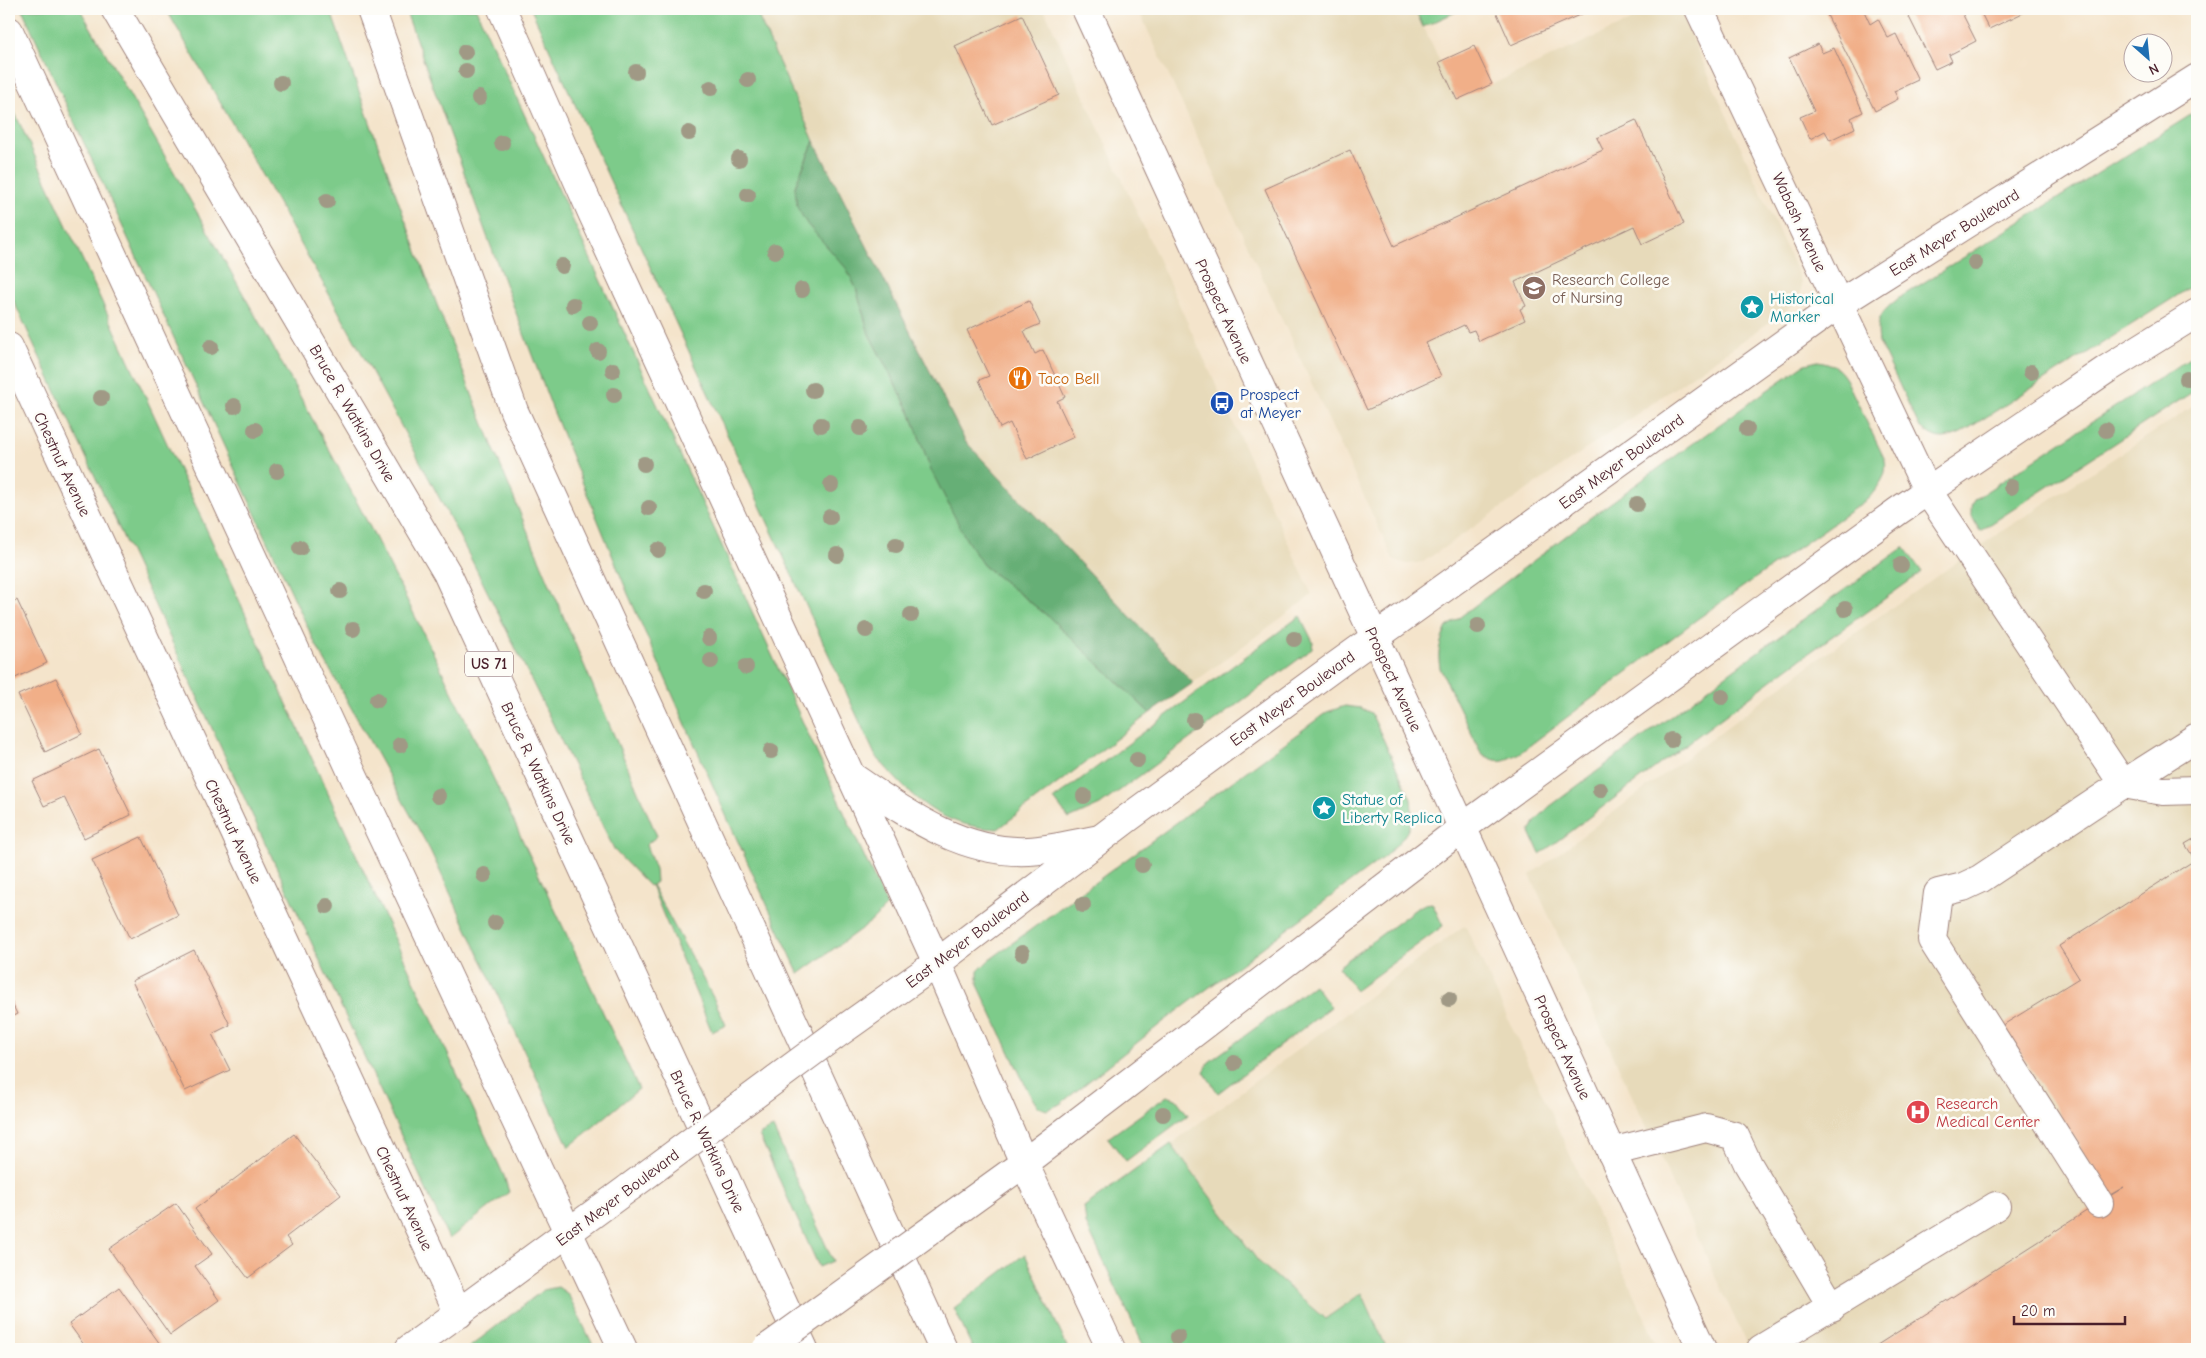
<svg xmlns="http://www.w3.org/2000/svg" width="2206" height="1358" font-family="'Comic Neue',sans-serif">
<rect width="100%" height="100%" fill="#fdfcf7"/>
<filter id="ink" filterUnits="userSpaceOnUse"><feTurbulence type="fractalNoise" baseFrequency=".02" numOctaves="2"/><feDisplacementMap in="SourceGraphic" scale="10" xChannelSelector="R" yChannelSelector="G"/><feConvolveMatrix kernelMatrix="1 2 1 2 8 2 1 2 1" color-interpolation-filters="sRGB"/></filter>
<filter id="wash" filterUnits="userSpaceOnUse"><feTurbulence type="fractalNoise" baseFrequency=".0096" numOctaves="4" result="noise"/><feDisplacementMap in="SourceGraphic" scale="20" xChannelSelector="R" yChannelSelector="G"/><feGaussianBlur stdDeviation="1.12" result="paint"/><feColorMatrix in="noise" values="0 0 0 0 0 0 0 0 0 0 0 0 0 0 0 0 0 1.4 0 .05"/><feComposite in="paint" operator="in"/></filter>
<g filter="url(#wash)">
<rect width="100%" height="100%" fill="#f4e4cb"/>
<path fill="#e7daba" d="M755 9H1044L1312 595 1193 683 965 441 814 141Z
M1138 9H1415L1458 100 1656 9H1679L1801 281V295L1787 310 1423 562 1407 564 1393 559Z
M2197 404V1349H1749L1530 875 1811 664 1990 539Z
M1465 925 1645 1319 1659 1349H1387L1362 1294 1326 1319 1258 1261 1171 1144Z"/>
<path fill="#7dcb8a" stroke="#64755a" d="M22 9H80C179 180 278 351 370 527 465 711 550 901 639 1089L569 1147 430 850 314 641Z
M166 9H330C369 120 408 231 451 341 515 507 587 671 657 836L646 845 655 869 656 882 652 885 715 1001 726 1025 712 1032 651 885 649 886 615 851C568 755 521 658 473 563 377 375 272 191 166 9Z
M405 9H476L887 906 872 921 799 974 728 820 628 594 552 408 487 236Z
M531 9H755L814 141 795 186 807 224 846 267 856 288 869 334 911 414 931 470 983 565 1049 617 1150 713 998 829C939 827 911 797 875 755Z
M1415 9H1462L1423 27Z
M9 100 504 1176 509 1192 449 1239 9 291Z
M2197 111V283L1961 433C1941 441 1936 440 1919 426L1879 342C1876 318 1880 313 1899 298Z
M2197 353V389L1980 531C1974 520 1966 510 1975 499Z
M1818 361C1832 363 1838 367 1846 379L1885 460C1888 476 1879 485 1869 498L1696 620 1521 752C1504 761 1499 765 1481 753L1440 668C1437 652 1440 642 1447 627L1584 522 1759 396 1805 364Z
M1904 547 1922 572 1788 668 1540 854 1530 832 1536 820 1549 807 1752 656Z
M1300 616 1313 642 1312 648 1307 653 1100 805 1069 819 1054 799Z
M1345 706 1361 708 1371 713 1411 799C1415 828 1405 837 1385 856L1163 1022 1060 1104 1047 1110 1038 1107 1029 1093 978 985V971L988 961 1327 712Z
M1432 903 1443 926 1356 990 1338 967 1417 908 1425 904Z
M1314 985 1331 1007 1218 1093 1204 1072 1209 1062Z
M1167 1096 1176 1099 1188 1115 1126 1161 1108 1138Z
M773 1128 833 1261 819 1267 759 1135Z
M1171 1144 1258 1261 1325 1319 1362 1293 1387 1349H1145L1086 1224 1084 1207Z
M1025 1254 1068 1349H973L954 1308Z
M558 1287 568 1294 595 1349H467L543 1290Z"/>
<path fill="#66af76" stroke="#586750" d="M814 141 965 441 1193 683 1150 713 1049 617 983 565 966 539 931 470 911 414 869 334 856 288 846 268 807 224 797 207 795 187Z"/>
<g id="blocks">
<path fill="#f1af88" d="M1495 9H1593L1511 45Z
M1824 9H1863L1870 24 1878 19 1888 38 1896 34 1918 80 1894 91 1898 99 1875 111Z
M1905 9H1960L1976 41 1949 55 1952 61 1935 69Z
M1979 9H2031L1989 29Z
M1022 15 1059 95 992 125 955 46Z
M1818 44 1822 53 1834 48 1863 112 1851 118 1855 128 1830 140 1825 131 1810 139 1800 117 1814 111 1789 58Z
M1474 46 1492 84 1457 100 1439 62Z
M1636 120 1684 224 1642 244 1634 226 1515 282 1526 306 1520 309 1525 320 1479 341 1474 330 1468 332 1464 325 1426 343 1441 376 1367 410 1265 189 1350 150 1394 246 1603 150 1597 138Z
M1029 301 1040 324 1024 331 1035 354 1043 350 1065 397 1057 401 1074 437 1027 459 1010 423 1000 428 979 380 989 376 967 330Z
M17 600 47 663 11 680 9 675V604Z
M56 678 82 734 45 752 18 695Z
M99 749 131 815 84 838 64 797 44 806 32 781Z
M141 837 178 915 130 939 92 860Z
M2197 837V1349H1871L2124 1187 2110 1195 2003 1025 2079 978 2059 946 2195 860 2185 844Z
M194 950 230 1025 212 1034 230 1070 185 1091 132 981Z
M9 997 17 1014 9 1018Z
M294 1134 341 1195 286 1237 292 1245 248 1278 195 1209Z
M176 1203 212 1254 195 1266 219 1300 170 1335 109 1249Z
M119 1287 160 1344 152 1349H87L69 1324Z"/>
</g>
</g>
<g filter="url(#ink)">
<use href="#blocks" fill-opacity="0" stroke="#9f827b" stroke-width="1"/>
<g fill="none" stroke-linecap="round" stroke-linejoin="round">
<g stroke="#9f827b" stroke-width="30">
<path id="minor" d="M1699 9 1927 490 2123 784 2197 737
M9 347 459 1314
M1611 1152 1706 1128 1735 1136 1748 1164 1832 1307
M2099 1203 1932 940 1938 893 1963 887 1980 879 2123 784 2163 791 2197 790
M1761 1349 1996 1206"/>
</g>
<g stroke="#9f827b" stroke-width="30">
<path id="major" d="M1086 9 1702 1349
M834 1036 937 963 1128 818 1334 667 1839 304 2197 78
M956 1212 1024 1163 1462 828 1898 511 2107 369 2197 313
M409 1349 630 1187"/>
</g>
<g stroke="#9f827b" stroke-width="30">
<path id="highway" d="M115 9 447 573 804 1349
M371 9 514 411 943 1349
M502 9 593 215 937 963 1024 1163 1111 1349
M9 31 350 768 623 1349
M851 776C905 812 960 854 1028 851 1052 850 1077 843 1100 839"/>
</g>
<use href="#minor" stroke="#fff" stroke-width="28"/>
<use href="#major" stroke="#fff" stroke-width="28"/>
<use href="#highway" stroke="#fff" stroke-width="28"/>
<g stroke="#9f827b" stroke-width="30" stroke-linecap="butt">
<path id="major-bridge" d="M630 1187 834 1036
M766 1349 956 1212"/>
</g>
<use href="#major-bridge" stroke="#fff" stroke-width="28"/>
</g>
<g fill="#a09985">
<circle cx="465" cy="52" r="8"/>
<circle cx="466" cy="71" r="8"/>
<circle cx="636" cy="72" r="8"/>
<circle cx="748" cy="80" r="8"/>
<circle cx="281" cy="83" r="8"/>
<circle cx="711" cy="88" r="8"/>
<circle cx="479" cy="98" r="8"/>
<circle cx="689" cy="133" r="8"/>
<circle cx="502" cy="143" r="8"/>
<circle cx="739" cy="159" r="8"/>
<circle cx="748" cy="195" r="8"/>
<circle cx="327" cy="201" r="8"/>
<circle cx="775" cy="251" r="8"/>
<circle cx="1975" cy="263" r="8"/>
<circle cx="562" cy="266" r="8"/>
<circle cx="802" cy="290" r="8"/>
<circle cx="573" cy="305" r="8"/>
<circle cx="590" cy="323" r="8"/>
<circle cx="211" cy="347" r="8"/>
<circle cx="598" cy="351" r="8"/>
<circle cx="613" cy="370" r="8"/>
<circle cx="2031" cy="372" r="8"/>
<circle cx="2187" cy="379" r="8"/>
<circle cx="813" cy="390" r="8"/>
<circle cx="614" cy="395" r="8"/>
<circle cx="101" cy="398" r="8"/>
<circle cx="234" cy="406" r="8"/>
<circle cx="821" cy="425" r="8"/>
<circle cx="860" cy="428" r="8"/>
<circle cx="1747" cy="429" r="8"/>
<circle cx="255" cy="430" r="8"/>
<circle cx="2106" cy="430" r="8"/>
<circle cx="644" cy="464" r="8"/>
<circle cx="277" cy="471" r="8"/>
<circle cx="831" cy="485" r="8"/>
<circle cx="2011" cy="487" r="8"/>
<circle cx="1637" cy="504" r="8"/>
<circle cx="649" cy="508" r="8"/>
<circle cx="830" cy="517" r="8"/>
<circle cx="896" cy="545" r="8"/>
<circle cx="300" cy="548" r="8"/>
<circle cx="658" cy="550" r="8"/>
<circle cx="837" cy="555" r="8"/>
<circle cx="1901" cy="565" r="8"/>
<circle cx="340" cy="591" r="8"/>
<circle cx="704" cy="591" r="8"/>
<circle cx="1845" cy="609" r="8"/>
<circle cx="911" cy="615" r="8"/>
<circle cx="1478" cy="626" r="8"/>
<circle cx="353" cy="629" r="8"/>
<circle cx="866" cy="630" r="8"/>
<circle cx="709" cy="638" r="8"/>
<circle cx="1294" cy="639" r="8"/>
<circle cx="711" cy="661" r="8"/>
<circle cx="746" cy="667" r="8"/>
<circle cx="1722" cy="697" r="8"/>
<circle cx="377" cy="700" r="8"/>
<circle cx="1194" cy="720" r="8"/>
<circle cx="1671" cy="740" r="8"/>
<circle cx="400" cy="745" r="8"/>
<circle cx="771" cy="751" r="8"/>
<circle cx="1137" cy="760" r="8"/>
<circle cx="1600" cy="790" r="8"/>
<circle cx="438" cy="796" r="8"/>
<circle cx="1084" cy="796" r="8"/>
<circle cx="1142" cy="865" r="8"/>
<circle cx="484" cy="875" r="8"/>
<circle cx="1083" cy="905" r="8"/>
<circle cx="327" cy="906" r="8"/>
<circle cx="495" cy="923" r="8"/>
<circle cx="1022" cy="953" r="8"/>
<circle cx="1449" cy="999" r="8"/>
<circle cx="1234" cy="1063" r="8"/>
<circle cx="1163" cy="1114" r="8"/>
<circle cx="1178" cy="1337" r="8"/>
</g>
</g>
<defs>
<g id="university-disc" transform="scale(1.25)"><circle r="9.5" fill="#8d6e63" stroke="#fdfcf7"/><path d="M0-5L7-2L0 1L-7-2ZM-4 1L0 2.5L4 1V4Q0 6-4 4Z" fill="#fff"/></g>
<g id="sight-disc" transform="scale(1.25)"><circle r="9.5" fill="#0f9aa8" stroke="#fdfcf7"/><path d="M0-6L1.8-2.2L6-1.7L2.9 1.2L3.7 5.4L0 3.3L-3.7 5.4L-2.9 1.2L-6-1.7L-1.8-2.2Z" fill="#fff"/></g>
<g id="restaurant-disc" transform="scale(1.25)"><circle r="9.5" fill="#e8710a" stroke="#fdfcf7"/><path d="M-5-6h1v4h1v-4h1v4h1v-4h1v5L-1.5 .5V6h-2V.5L-5-1ZM5-6V6H3V1.5H1.5Q1.5-4 5-6Z" fill="#fff"/></g>
<g id="bus-disc" transform="scale(1.25)"><circle r="9.5" fill="#1a4fb4" stroke="#fdfcf7"/><path d="M-5-6H5V4H4V6H2V4H-2V6H-4V4H-5ZM-3.5-4V0h7V-4ZM-3.5 1.2v1.5H-2V1.2ZM2 1.2v1.5H3.5V1.2Z" fill="#fff"/></g>
<g id="hospital-disc" transform="scale(1.25)"><circle r="9.5" fill="#e0444e" stroke="#fdfcf7"/><path d="M-5-5h3v3.5h4V-5h3V5h-3V1.5h-4V5h-3Z" fill="#fff"/></g>
</defs>
<g fill-rule="evenodd">
<use href="#university-disc" x="1534" y="288"/>
<use href="#sight-disc" x="1752" y="307"/>
<use href="#restaurant-disc" x="1020" y="378"/>
<use href="#bus-disc" x="1222" y="403"/>
<use href="#sight-disc" x="1324" y="808"/>
<use href="#hospital-disc" x="1918" y="1112"/>
</g>
<g text-anchor="middle" stroke-width="5" stroke-linejoin="round" paint-order="stroke">
<rect fill="#fdfcf7" stroke="#806168" stroke-width="1" x="465" y="651.5" width="48" height="25" rx="4"/>
<g font-size="15" font-weight="bold" fill="#4a1f2b">
<text x="489" y="669">US 71</text>
</g>
<g font-size="16" fill="#4a1f2b" stroke="#fdfcf7">
<text transform="translate(1800 222) rotate(65)" y="6">Wabash Avenue</text>
<text transform="translate(1954 232) rotate(-32)" y="6">East Meyer Boulevard</text>
<text transform="translate(1224 311) rotate(65)" y="6">Prospect Avenue</text>
<text transform="translate(353 413) rotate(60)" y="6">Bruce R. Watkins Drive</text>
<text transform="translate(1621 461) rotate(-36)" y="6">East Meyer Boulevard</text>
<text transform="translate(63 464) rotate(65)" y="6">Chestnut Avenue</text>
<text transform="translate(1394 679) rotate(65)" y="6">Prospect Avenue</text>
<text transform="translate(1292 698) rotate(-36)" y="6">East Meyer Boulevard</text>
<text transform="translate(539 773) rotate(65)" y="6">Bruce R. Watkins Drive</text>
<text transform="translate(234 831) rotate(65)" y="6">Chestnut Avenue</text>
<text transform="translate(967 939) rotate(-37)" y="6">East Meyer Boulevard</text>
<text transform="translate(1563 1047) rotate(65)" y="6">Prospect Avenue</text>
<text transform="translate(708 1141) rotate(65)" y="6">Bruce R. Watkins Drive</text>
<text transform="translate(617 1197) rotate(-37)" y="6">East Meyer Boulevard</text>
<text transform="translate(405 1198) rotate(65)" y="6">Chestnut Avenue</text>
</g>
<g font-size="16" fill="#785e54" stroke="#fdfcf7" text-anchor="start">
<text x="1552" y="285">Research College<tspan x="1552" dy="18">of Nursing</tspan></text>
</g>
<g font-size="16" fill="#0d838f" stroke="#fdfcf7" text-anchor="start">
<text x="1770" y="304">Historical<tspan x="1770" dy="18">Marker</tspan></text>
<text x="1342" y="805">Statue of<tspan x="1342" dy="18">Liberty Replica</tspan></text>
</g>
<g font-size="16" fill="#c56008" stroke="#fdfcf7" text-anchor="start">
<text x="1038" y="384">Taco Bell</text>
</g>
<g font-size="16" fill="#164399" stroke="#fdfcf7" text-anchor="start">
<text x="1240" y="400">Prospect<tspan x="1240" dy="18">at Meyer</tspan></text>
</g>
<g font-size="16" fill="#be3a42" stroke="#fdfcf7" text-anchor="start">
<text x="1936" y="1109">Research<tspan x="1936" dy="18">Medical Center</tspan></text>
</g>
</g>
<rect width="2206" height="1358" fill="none" stroke="#fdfcf7" stroke-width="30"/>
<g transform="translate(2148 58) rotate(153)"><circle r="24" fill="#fdfcf7" stroke="#b5a4a5"/>
<path d="M0-4L9 19L0 12L-9 19Z" fill="#1f6fb2"/>
<text y="-8" font-size="14" font-weight="bold" text-anchor="middle" fill="#4a1f2b">N</text>
</g>
<path d="M2014 1316v8h111v-8" fill="none" stroke="#4a1f2b" stroke-width="2.5"/>
<text x="2021" y="1316" font-size="15" fill="#4a1f2b" stroke="#fdfcf7" stroke-width="4" paint-order="stroke">20 m</text>
</svg>
